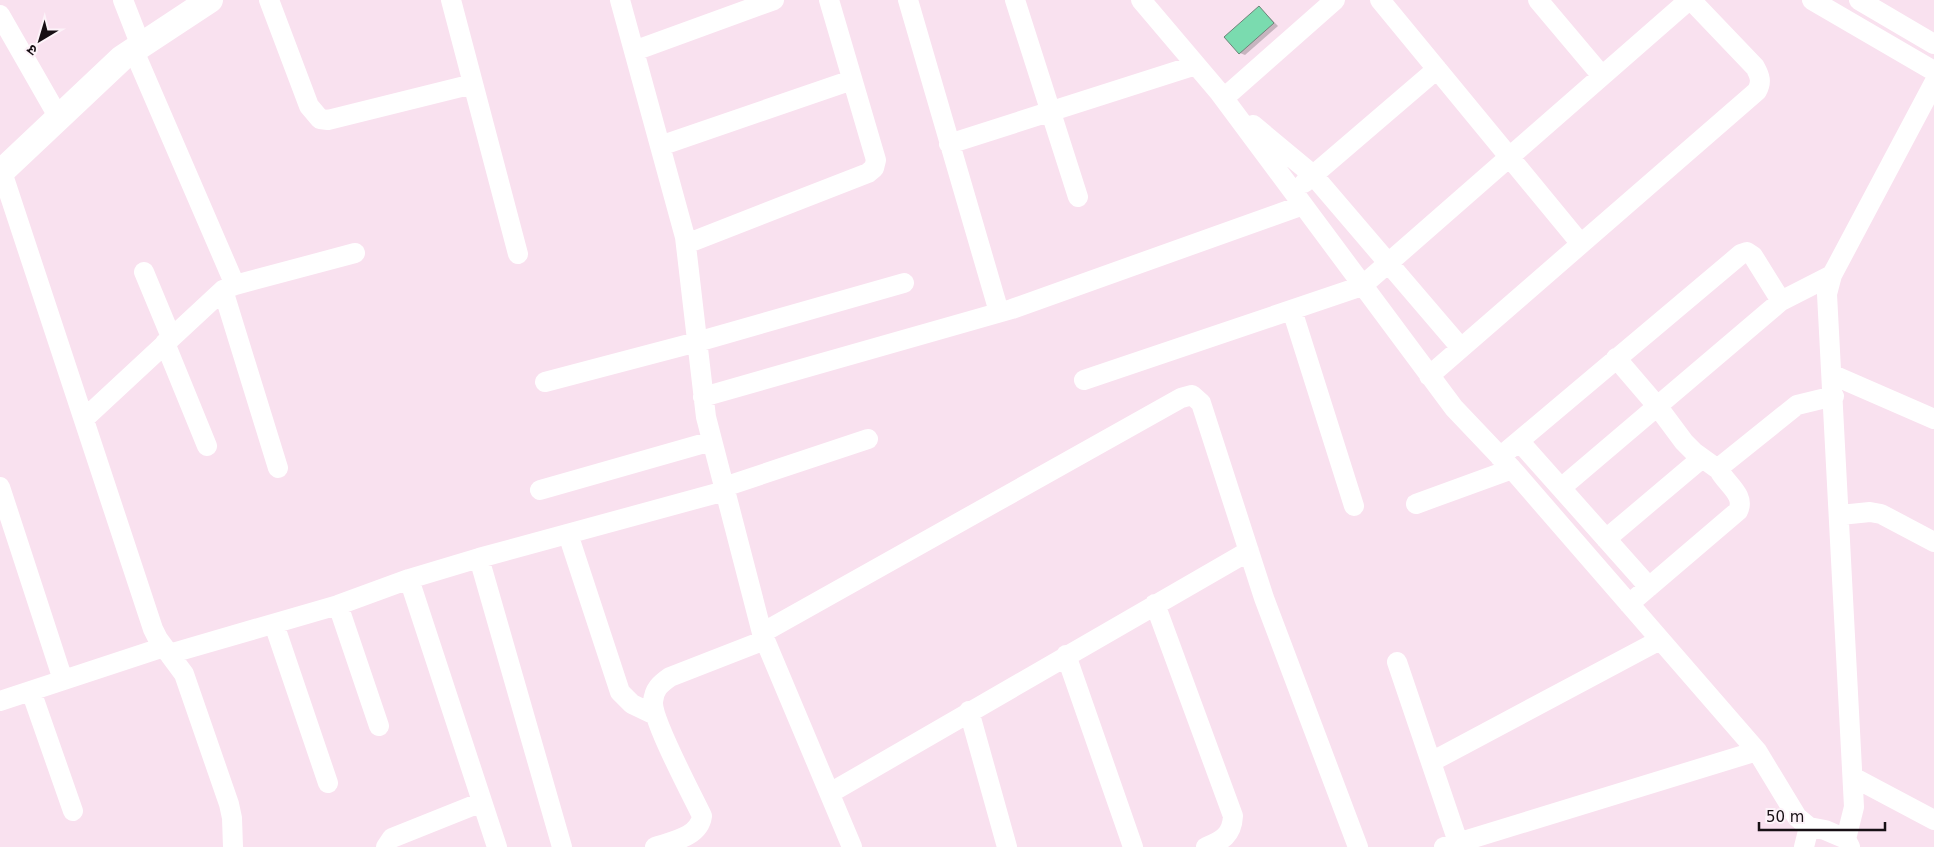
<svg xmlns="http://www.w3.org/2000/svg" width="1934" height="847" font-family="'DejaVu Sans','Noto Sans Devanagari',sans-serif">
<rect width="100%" height="100%" fill="#f9e1ef"/>
<path fill="#0003" d="M1259 7 1278 26 1245 55 1240 53Z"/>
<path fill="#7adbaf" stroke="#6e8479" d="M1259 6 1274 23 1239 54 1224 37Z"/>
<g fill="none" stroke-linecap="round" stroke-linejoin="round">
<path stroke="#fff" stroke-width="20" d="M123 0 141 46
M269 0 309 106 320 119 328 120 473 84
M451 0 518 254
M620 0 685 237 706 417 762 633 852 847
M908 0 999 312
M1015 0 1078 197
M1141 0 1219 92 1454 408 1512 469 1757 751 1797 817 1809 827 1825 830 1846 839 1850 847
M1380 0 1581 244
M1538 0 1602 76
M1812 0 1934 71
M1859 0 1934 44
M0 15 59 118
M134 51 235 285
M634 51 774 0
M1224 98 1335 0
M1253 125 1313 175 1461 348
M949 144 1196 65
M660 146 852 80
M2 172 153 629 158 639 184 674 229 804 232 818 233 847
M1304 183 1437 69
M686 244 868 173 874 168 876 160 829 0
M144 272 171 337
M223 290 278 468
M1292 310 1354 506
M165 343 207 446
M1616 358 1658 407 1684 442 1694 452 1719 470
M1833 375 1934 419
M1429 376 1757 91C1762 82 1760 76 1755 67L1691 0
M1084 380 1362 286 1689 0
M545 382 697 342 904 283
M703 397 1012 309 1303 205
M84 419 223 290 235 285 355 253
M1519 441 1649 587
M1500 457 1741 254 1747 252 1753 256 1781 301
M0 487 63 680
M724 487 868 439
M1561 488 1781 301 1832 275
M540 490 712 441
M1416 504 1512 469
M1840 515 1870 512 1881 514 1934 542
M568 534 620 692 632 704 655 715
M1606 539 1702 458
M479 558 562 847
M409 579 497 847
M1155 604 1233 816C1232 835 1222 841 1206 847
M1629 604 1738 511C1746 495 1726 484 1719 470L1721 466 1797 405 1834 396
M338 605 379 726
M274 624 328 783
M762 633 1181 398 1192 395 1201 403 1264 598 1358 847
M169 654 338 605 409 579 479 558 725 491
M1066 655 1133 847
M1397 662 1458 842
M31 691 73 811
M0 701 164 647
M969 711 1007 847
M1431 762 1660 640
M1853 777 1934 820
M830 793 1249 551
M1846 839 1854 807 1827 294 1832 275 1934 83
M386 847 392 838 482 802
M655 847C673 841 699 837 702 816 692 795 652 720 653 702 654 689 660 684 670 677L765 640
M1444 847 1757 751
M1804 847 1809 827"/>
<path stroke="#fff" stroke-width="26" d="M0 173 122 58 210 0"/>
</g>
<g transform="translate(40 40) rotate(218)" stroke="#fdf3f9" stroke-width="4" paint-order="stroke">
<path d="M0-4L9 19L0 12L-9 19Z" fill="#170f14"/>
<text y="-8" font-size="14" font-weight="bold" text-anchor="middle" fill="#170f14">उ</text>
</g>
<path d="M1759 822v8h126v-8" fill="none" stroke="#170f14" stroke-width="2.5"/>
<text x="1766" y="822" font-size="15" fill="#170f14" stroke="#fdf3f9" stroke-width="4" paint-order="stroke">50 m</text>
</svg>
